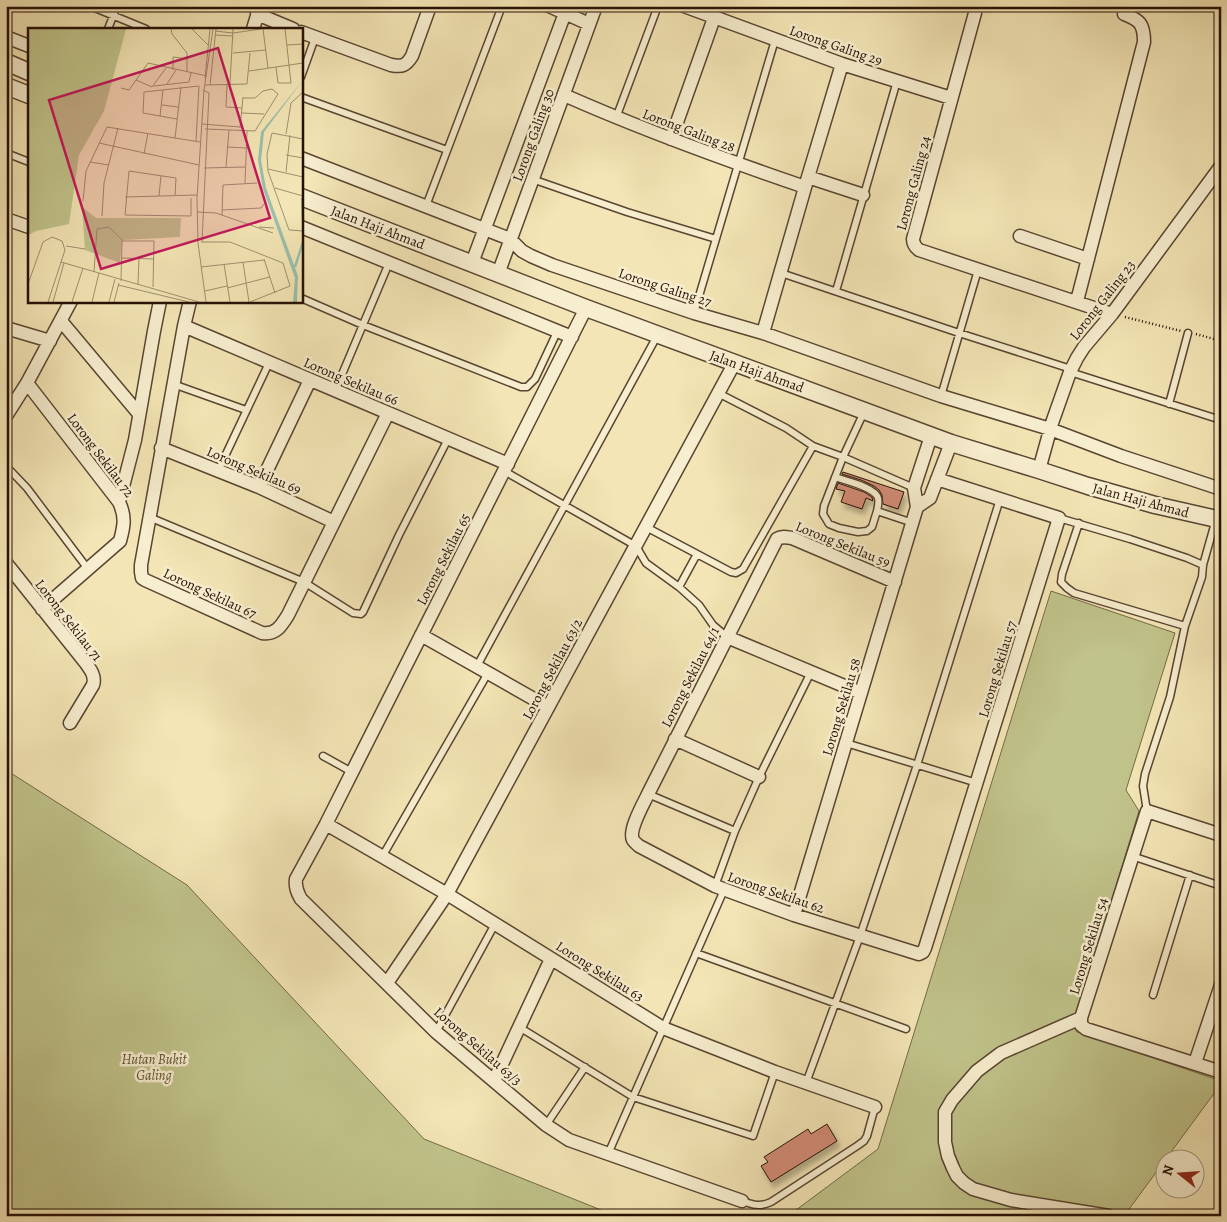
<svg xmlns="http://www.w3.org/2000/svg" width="1227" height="1222" font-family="Alegreya,serif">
<defs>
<filter id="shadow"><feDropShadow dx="3" dy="5.5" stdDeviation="2.5" flood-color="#0004"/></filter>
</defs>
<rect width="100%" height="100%" fill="#f3e5b5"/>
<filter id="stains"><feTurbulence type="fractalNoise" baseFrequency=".004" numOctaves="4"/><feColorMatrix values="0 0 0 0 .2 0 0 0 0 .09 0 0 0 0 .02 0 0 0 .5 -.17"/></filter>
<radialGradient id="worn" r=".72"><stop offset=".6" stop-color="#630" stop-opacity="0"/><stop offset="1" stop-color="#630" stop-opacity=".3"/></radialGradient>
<path fill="#c0c38a" stroke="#736a48" d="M1051 591 1175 633 1126 790 1139 811 1073 1026 1077 1032 1221 1081V1084L1124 1216H788L878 1149Z
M6 770 187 885 424 1139 616 1216H6Z"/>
<path fill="#d28b76" stroke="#261005" filter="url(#shadow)" d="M843 472 904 492 898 509 883 504 882 495 879 490 874 486 861 480 842 474Z
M838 483 864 492 872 497 873 501 866 498 862 509 841 502 845 491 836 489Z
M827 1124 837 1141 771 1182 761 1166 768 1162 764 1157 808 1129 811 1134Z"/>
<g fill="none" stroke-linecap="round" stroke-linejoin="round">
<g stroke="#594531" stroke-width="9">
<path id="service" d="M90 6 146 29
M108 29 117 6
M301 77 315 38
M301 97 447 150
M616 118 658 6
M6 153 29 162
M532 179 627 212 716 239
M426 206 502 6
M781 273 959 333 1071 369
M836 291 897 81
M301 298 363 325 521 387H527L535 379 557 332
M694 313 775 40
M1070 372 1221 420
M173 384 246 410
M335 391 389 263
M941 396 978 270
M1169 404 1188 333
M864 412 843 457 914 488
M813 446 843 457 824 506 823 514 829 524 839 528 858 532 867 531 872 527 877 511 913 523
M6 466 27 488 88 569
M218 471 269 363
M504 471 636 546 646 563 679 587 699 605 713 625 727 637
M835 477C846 481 875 487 878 498 879 502 878 507 877 511
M149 517 304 582 353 613 361 614 363 612 399 535 448 439
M1059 518 1130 539 1187 558 1203 565
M1079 523 1062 574 1061 582 1067 588 1074 593 1185 626 1202 577 1203 565 1216 519
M646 527 731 572 736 573 743 569 813 446 786 428 718 393
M679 587 697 554
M477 666 657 336
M846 743 977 783
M323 756 352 772
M648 794 735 831
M1147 811 1143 786 1145 774 1170 697 1185 626
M1132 856 1221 886
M382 857 488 673
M715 886 735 831 759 777 811 672
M696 953 906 1029
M1153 995 1190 875
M519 1027 633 1097 753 1136 775 1072
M436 1032 495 924
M806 1083 860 936 917 765 1000 499
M546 1125 585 1067
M608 1154 724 890
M742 1201C753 1205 760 1207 771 1202L857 1146 864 1141 867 1136 875 1107"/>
</g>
<g stroke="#594531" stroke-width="15">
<path id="minor" d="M549 6 589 24
M684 6 842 64 951 98
M975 13 913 239C913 244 915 247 919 250L1112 314
M257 14 293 29
M253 29 260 6
M301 32 391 65C402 67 406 66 412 56L430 6
M6 37 29 46
M564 95C643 130 723 159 805 187
M671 139 714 18
M301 158 510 239 522 251 531 256 552 265 694 313 763 333 941 396 1050 429 1121 456 1221 489
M808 177 863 195
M6 219 29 227
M301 227 572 337
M1020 236 1088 259
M472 263 565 13
M498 274 596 6
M190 301 184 326 141 565V572L142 578 145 580 262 633C276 635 281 626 288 615L388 413
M1077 301 1144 42C1144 24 1140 20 1124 14
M586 308 326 824 296 879C295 887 297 892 301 899L436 1032 546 1125 569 1140 742 1201
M61 321 139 414
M184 326 508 464
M6 328 50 341
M763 333 808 177 842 64
M27 383 119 502C126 517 124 526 120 541L42 609
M6 416 27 383 71 301
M161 448 259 487 334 522
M1039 470 1052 423 1070 372 1077 358 1084 347 1112 314 1221 166
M259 487 310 380
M119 502 135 440 154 331 160 301
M917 507 930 498 951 443
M6 563 85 662C90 669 96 676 93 685L70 723
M895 582 792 538C786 537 782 536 777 539L648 794C644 803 628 830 633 840 633 841 638 845 639 846L715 886 794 915 919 954 923 952 925 948 1059 518 937 479
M421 635 548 707
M727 637 861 693
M675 739 759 777
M326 824 447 894 663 1028 775 1072 875 1107
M1221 835 1147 811 1081 1018V1025L1086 1029 1221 1072
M794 915 917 507 914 488 931 436
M387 983 447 894 734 364
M1081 1018 1001 1053 977 1071 952 1100 945 1112V1142L948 1156 953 1168 957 1176 964 1183 973 1189 1011 1200 1109 1216
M1195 1063 1221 985
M494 1081 551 959"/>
</g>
<g stroke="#594531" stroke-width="19">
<path id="tertiary" d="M6 62 29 72
M6 86 29 95
M301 197 586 308 951 443 1039 470 1088 486 1155 505 1221 520"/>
</g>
<path stroke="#261005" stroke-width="2.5" stroke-dasharray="1 2.5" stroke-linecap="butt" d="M1125 317 1181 331
M1196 334 1221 341"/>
<use href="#service" stroke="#f7eecf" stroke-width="6"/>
<use href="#minor" stroke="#f7eecf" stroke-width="12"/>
<use href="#tertiary" stroke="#f7eecf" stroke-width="16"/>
</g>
<g text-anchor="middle" stroke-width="5" stroke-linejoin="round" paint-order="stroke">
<g font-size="14" fill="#261005" stroke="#f7eecf">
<text transform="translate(836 45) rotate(19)" y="5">Lorong Galing 29</text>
<text transform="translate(689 130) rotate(21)" y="5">Lorong Galing 28</text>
<text transform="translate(533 135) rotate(-70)" y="5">Lorong Galing 30</text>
<text transform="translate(913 183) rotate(-75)" y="5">Lorong Galing 24</text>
<text transform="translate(378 227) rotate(21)" y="5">Jalan Haji Ahmad</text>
<text transform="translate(665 287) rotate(18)" y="5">Lorong Galing 27</text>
<text transform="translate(1102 300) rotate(-52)" y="5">Lorong Galing 23</text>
<text transform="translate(757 371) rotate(20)" y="5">Jalan Haji Ahmad</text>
<text transform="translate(351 381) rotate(23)" y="5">Lorong Sekilau 66</text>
<text transform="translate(101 455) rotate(53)" y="5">Lorong Sekilau 72</text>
<text transform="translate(254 470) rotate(23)" y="5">Lorong Sekilau 69</text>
<text transform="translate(1141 500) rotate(15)" y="5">Jalan Haji Ahmad</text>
<text transform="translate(843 544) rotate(22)" y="5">Lorong Sekilau 59</text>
<text transform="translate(443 559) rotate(-63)" y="5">Lorong Sekilau 65</text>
<text transform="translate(210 593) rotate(25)" y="5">Lorong Sekilau 67</text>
<text transform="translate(69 620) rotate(52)" y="5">Lorong Sekilau 71</text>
<text transform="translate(552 669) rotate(-62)" y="5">Lorong Sekilau 63/2</text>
<text transform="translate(997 669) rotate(-73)" y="5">Lorong Sekilau 57</text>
<text transform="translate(690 677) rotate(-63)" y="5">Lorong Sekilau 64/1</text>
<text transform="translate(841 707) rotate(-73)" y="5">Lorong Sekilau 58</text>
<text transform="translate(776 892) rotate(19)" y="5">Lorong Sekilau 62</text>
<text transform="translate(1088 946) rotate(-73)" y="5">Lorong Sekilau 54</text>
<text transform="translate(600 971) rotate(32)" y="5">Lorong Sekilau 63</text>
<text transform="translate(478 1046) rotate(41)" y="5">Lorong Sekilau 63/3</text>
</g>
<g font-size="14" font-style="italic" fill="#5c4f34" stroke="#f7eecf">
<text x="154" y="1064">Hutan Bukit<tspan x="154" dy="16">Galing</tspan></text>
</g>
</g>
<g transform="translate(28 28)">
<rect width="275" height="275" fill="#f3e5b5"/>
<path d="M0 1H98L76 83 51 127 41 196 8 203 0 207ZM54 179 68 190H153L152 209 94 212 92 235 57 222Z" fill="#c0c38a"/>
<path d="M275 52 236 104 233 132 238 160 270 248 269 274H265L267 250 235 161 230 132 233 104Z" fill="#9bbfad"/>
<path fill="none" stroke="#9bbfad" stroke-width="2.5" d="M274 170 275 192M267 239 275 214"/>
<path fill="none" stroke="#a1906f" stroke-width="1" d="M143 1 144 6 159 25V44M164 1 181 18M235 1 240 40M187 3 205 5 233 1M187 7 205 8M259 17 275 16M205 25 238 22M248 39 250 55H263L257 1M145 42V29L160 31M221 43 275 35M177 50 182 1M108 52 124 59 138 40M139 56 148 42M199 56 198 79 214 80M202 56 205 1M177 57 219 56 222 25M182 57 188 1M126 58 161 54 163 45M93 60 101 62 120 35 179 48M134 77 150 79M214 85 236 86M132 88 135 62M149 91 115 85 116 64 171 58 168 113M174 96 212 99M212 100 215 69M177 101 227 103 250 66 244 61 235 63 227 70H215M258 106 263 75 275 64M147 110 153 59M275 111 244 105 239 126 240 143 261 202 275 203M71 115 171 137M199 119 218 120M116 126 120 105M258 127 275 130M62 134 81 137M198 139 201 102M176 140 217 139M240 141 275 149M258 144 262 107M217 156 219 103M247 160 275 168M131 168 133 148M147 168 148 150 101 143 97 187 163 188V170M97 169 169 167M55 173 58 143 79 99 172 114M194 182 233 180 236 176M169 184 188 185 245 205M194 187 195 157 229 155M74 188 76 155 90 100M231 199 246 200M173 214H202L255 235 262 258 222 274M174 214 181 65 175 62M38 218 57 221M94 230 126 231M236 231 247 265M33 234 171 274M215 234 221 274M196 236 202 274M173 239 236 232M66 244 69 201 81 199 95 213M93 253 94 213H126L125 259M0 256 15 214 24 209 34 213 37 222 20 274M110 256 111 231M90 257 161 274M199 260 242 249M177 263 199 258M25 274 36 235M44 274 55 240M64 274 71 245M81 274 87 251M86 274 91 255M178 274 170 215 169 170 176 62 185 1"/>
<path fill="#c2185b" fill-opacity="0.15" stroke="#c2185b" stroke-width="2.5" d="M190 20 242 190 73 241 21 72Z"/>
<rect width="275" height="275" fill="none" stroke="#261005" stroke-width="2.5"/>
</g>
<rect width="1227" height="1222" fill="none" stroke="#f3e5b5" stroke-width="25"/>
<rect x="8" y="8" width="1212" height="1207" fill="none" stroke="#261005" stroke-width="2.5"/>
<rect x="12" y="12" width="1202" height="1197" fill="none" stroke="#261005"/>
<g transform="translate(1180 1174) rotate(287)"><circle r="24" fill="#f7eecf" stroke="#a3957e"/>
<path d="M0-4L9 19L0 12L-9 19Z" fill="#8f2418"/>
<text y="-8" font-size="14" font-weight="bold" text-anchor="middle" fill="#261005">N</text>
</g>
<rect width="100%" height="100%" filter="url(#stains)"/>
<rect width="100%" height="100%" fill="url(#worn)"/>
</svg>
